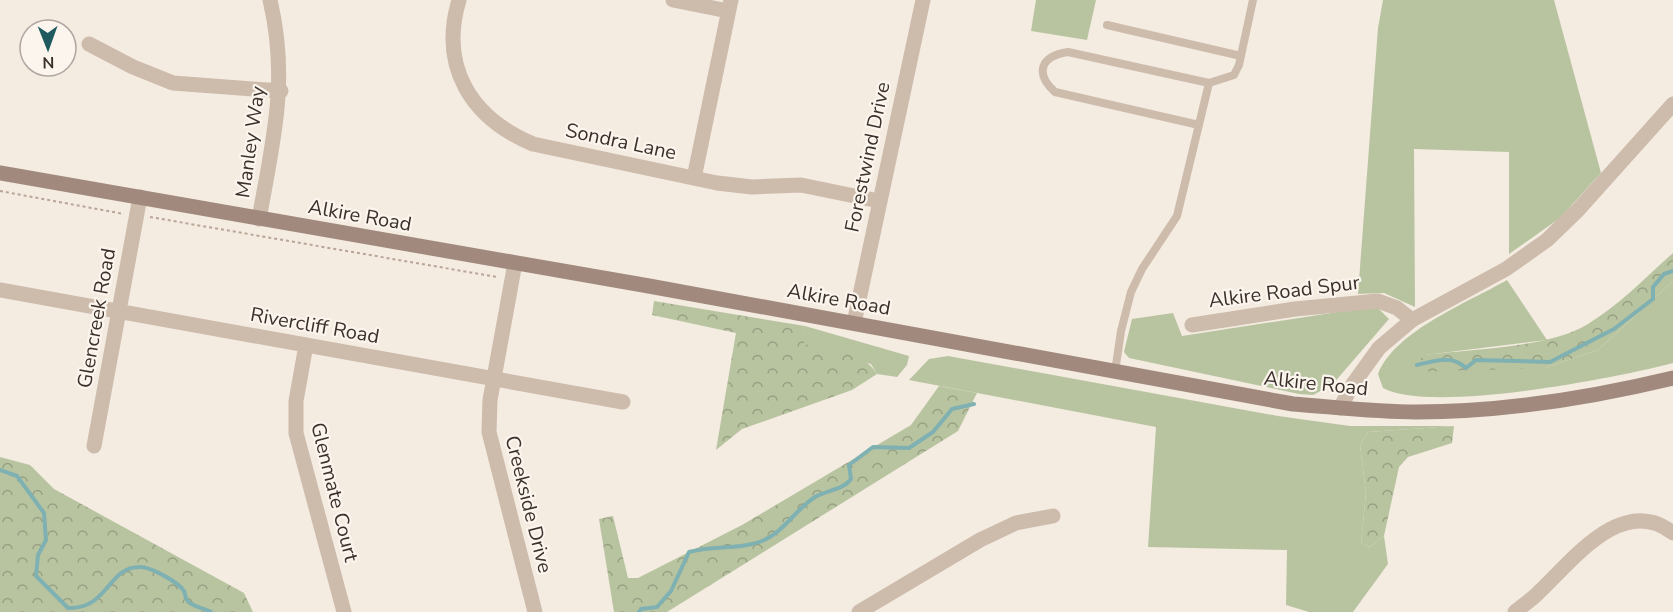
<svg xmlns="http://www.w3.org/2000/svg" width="1673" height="612" font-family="'Nunito Sans',sans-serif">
<defs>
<pattern id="forest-crowns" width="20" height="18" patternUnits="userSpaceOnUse" patternTransform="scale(1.5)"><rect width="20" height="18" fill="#b8c4a0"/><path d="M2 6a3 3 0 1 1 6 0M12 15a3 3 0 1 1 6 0" fill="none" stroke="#97a083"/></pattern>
</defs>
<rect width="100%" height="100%" fill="#f4ebe1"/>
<path fill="#b8c4a0" d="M1036 0H1096L1087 40 1031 31Z
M1383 0H1554L1601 173 1560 218 1509 254V152L1414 149 1415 307 1384 293 1358 294 1378 28Z
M1507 280 1547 340 1425 355 1545 368 1598 350 1673 281V363C1617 378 1430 414 1383 388L1378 374C1395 331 1467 303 1507 280Z
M1378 308 1389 319 1332 385 1313 395 1299 394 1129 358 1124 352 1132 319 1173 313 1182 336 1357 309Z
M805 326 909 356 907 365 897 377 877 374 871 364 803 344Z
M948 356 1278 416 1350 426H1454L1368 432 1360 445 1366 493 1361 543 1370 547 1384 536 1388 564 1353 612H1309L1286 605 1287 550 1148 547 1156 427 909 380 929 359Z"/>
<path fill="url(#forest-crowns)" d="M1673 253V281L1598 350 1545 368 1418 372 1412 366 1425 355C1470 349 1550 348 1588 324 1619 305 1646 277 1673 253Z
M654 301 805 326 804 344C830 350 862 349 877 374L852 390 742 429 716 450 736 333 652 315Z
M939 386 977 393 958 431 667 612H614L599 519 613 516 628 578H638L742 525 911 425Z
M1454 426 1452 443 1408 457 1399 467 1384 536 1370 547 1361 543 1366 493 1360 445 1368 432Z
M0 457 30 465 54 489 244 593 253 612H0Z"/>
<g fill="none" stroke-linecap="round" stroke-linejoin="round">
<path stroke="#7fb0b2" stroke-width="4" d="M1417 365C1435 361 1451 354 1466 368L1476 360 1550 362 1614 329 1653 299V287L1664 274 1673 271
M0 470 17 476 44 513 46 540 38 555 36 576 68 608C109 609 107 567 140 567 151 567 178 582 184 591 186 596 185 600 190 603 196 607 205 609 211 612
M639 612 641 609 657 607 671 591 689 552C713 545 739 550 762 541 784 532 796 509 815 497 827 490 843 490 851 479L849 465 873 447 909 448 933 432 952 409 974 404"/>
<path stroke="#b9a596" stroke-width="2" stroke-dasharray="3 3" stroke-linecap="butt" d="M0 191 124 214
M150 217 497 277"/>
<path stroke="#cdbbac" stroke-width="8" d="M1107 25 1241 56
M1199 125 1055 92C1034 73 1041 56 1068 52L1209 83
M1115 372 1121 331 1131 292 1142 269 1177 216 1209 83 1234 75 1239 65 1253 0"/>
<path stroke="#cdbbac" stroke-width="15" d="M459 0C439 67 471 118 533 144L717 183 752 187 801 185 879 201
M673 0 728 11
M89 44 133 67 173 83 281 91
M694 178 731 0
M259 219C273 141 289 80 270 0
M515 263 490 400 489 432 535 612
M0 290 623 402
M854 323 923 0
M1192 325 1295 309 1378 301 1397 308 1412 320
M306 345 296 401V433L344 612
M94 446 140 197
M859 612 980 540 1016 523 1053 516
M1515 612C1523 605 1533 599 1540 591 1572 561 1623 493 1673 533"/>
<path stroke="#cdbbac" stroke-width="15" d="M1340 408 1353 384 1379 348 1412 320 1506 269 1547 240 1578 210 1673 104"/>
<path stroke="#a18a7d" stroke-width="15" d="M0 173 649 286 1293 404C1334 407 1375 412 1416 412 1501 412 1590 398 1673 378"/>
</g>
<g text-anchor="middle" stroke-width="4.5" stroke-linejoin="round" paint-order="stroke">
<g font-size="20" fill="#3b302b" stroke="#fbf5ee">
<text transform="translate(621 141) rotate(12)" y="7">Sondra Lane</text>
<text transform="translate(250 142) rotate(-82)" y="7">Manley Way</text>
<text transform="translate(867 157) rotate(-78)" y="7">Forestwind Drive</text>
<text transform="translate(360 215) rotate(10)" y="7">Alkire Road</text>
<text transform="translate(1284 291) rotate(-7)" y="7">Alkire Road Spur</text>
<text transform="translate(839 299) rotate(10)" y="7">Alkire Road</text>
<text transform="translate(96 318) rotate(-80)" y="7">Glencreek Road</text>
<text transform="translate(315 325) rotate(10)" y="7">Rivercliff Road</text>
<text transform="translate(1316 383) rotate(6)" y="7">Alkire Road</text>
<text transform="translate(335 492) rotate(76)" y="7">Glenmate Court</text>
<text transform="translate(529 504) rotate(76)" y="7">Creekside Drive</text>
</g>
</g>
<g transform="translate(48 48) rotate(179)"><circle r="28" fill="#fbf5ee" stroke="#aea6a0" stroke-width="1.5"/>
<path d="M0-4.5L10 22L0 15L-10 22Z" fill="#1f5a5e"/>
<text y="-9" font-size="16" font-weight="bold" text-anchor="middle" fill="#3b302b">N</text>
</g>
</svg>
